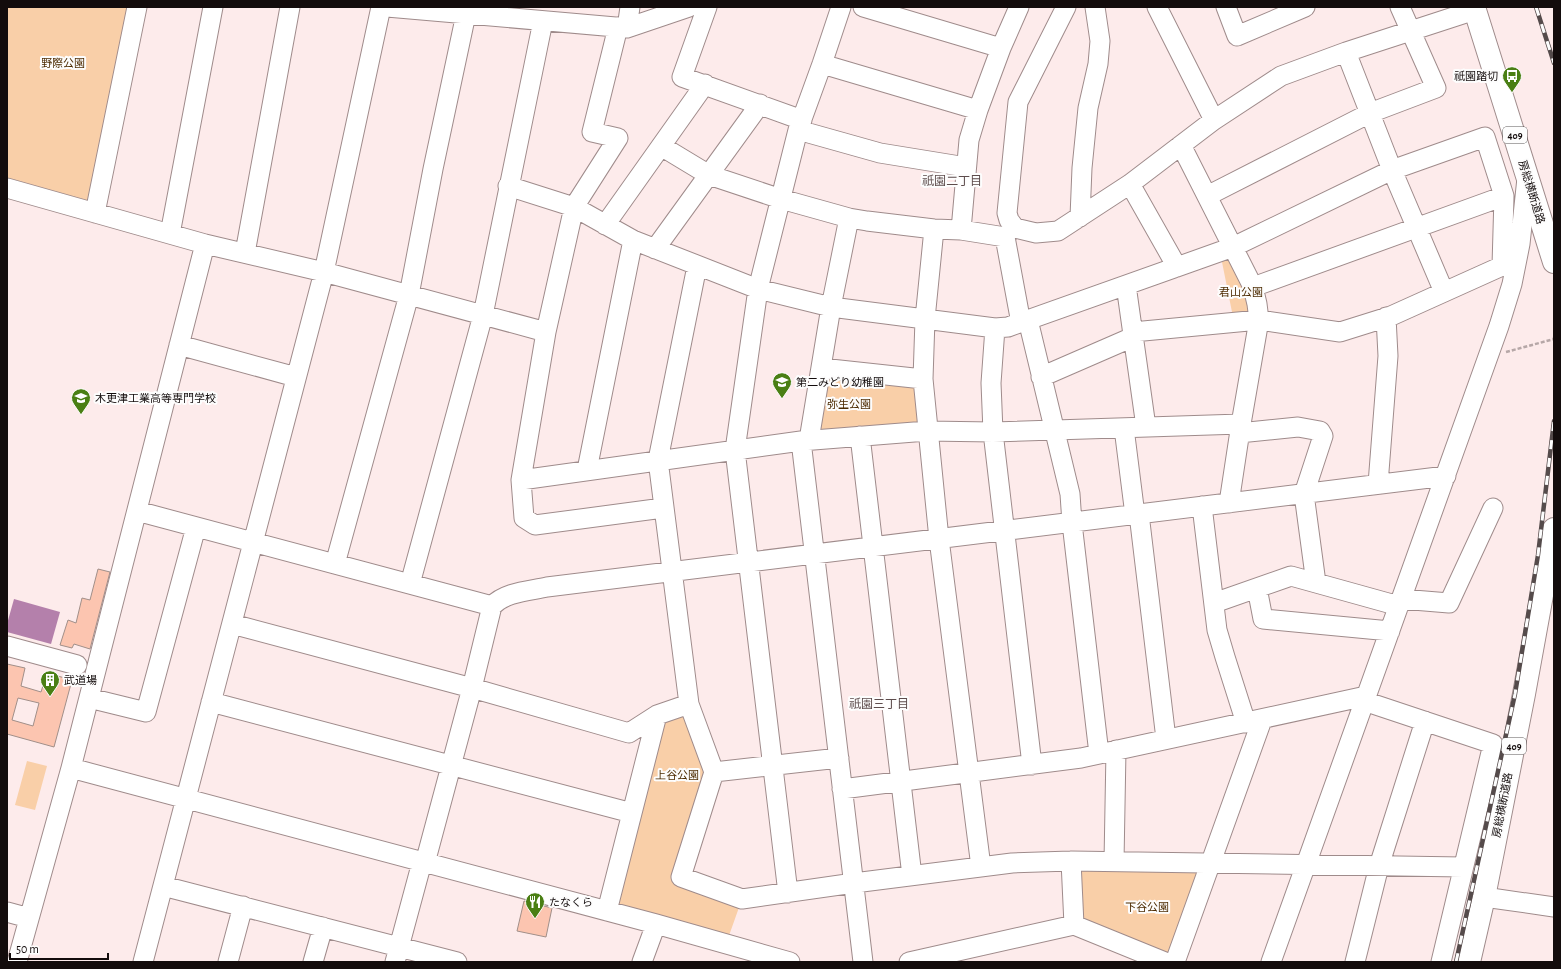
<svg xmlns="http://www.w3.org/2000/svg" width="1561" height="969" font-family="'Alegreya Sans','Noto Sans JP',sans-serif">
<rect width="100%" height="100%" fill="#fdebeb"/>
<path fill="#f9cfa8" d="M7 7H130L92 205 7 181Z
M1233 247 1259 320 1234 322 1220 252Z
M821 368 923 379 927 431 809 440Z
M689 704 714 772 681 877 742 899 726 944 607 911 657 715Z
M27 761 47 766 35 810 15 805Z
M1071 861 1211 864 1175 962 1074 925Z"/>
<path fill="#b480ab" d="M14 599 60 612 51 644 7 632V624Z"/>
<path fill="#fcc5b0" stroke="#a18f89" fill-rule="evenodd" d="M98 569 110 572 90 649 74 644 72 648 60 645 68 620 76 623 82 598 90 600Z
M7 664 25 668 21 686 41 692 47 673 72 680 54 747 7 734ZM18 698 39 703 33 726 12 720Z
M524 901 552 908 546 937 517 931Z"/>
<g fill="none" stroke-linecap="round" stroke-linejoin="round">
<g stroke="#9f8b8b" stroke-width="21">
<path id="minor" d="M387 7 627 28 689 7
M707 7 682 77 802 120
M863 7 1001 48
M1066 7 1018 102 1007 213 1009 220 1015 228 1036 233 1058 231 1130 184 1214 120 1281 76 1346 52 1475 10
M1157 7 1214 120
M1226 7 1237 36 1305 7
M618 27 592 132 618 138 574 207 546 332 521 480 524 518 535 525 663 508
M627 28 630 7
M1346 52 1392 170 1444 292
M822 64 978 110
M798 130 880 153 966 167
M1181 145 1253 287 1257 304 1259 320 1241 424 1229 503
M661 146 709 175 781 199 849 218 867 221 934 229 961 230 1005 237 1021 323
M1130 184 1177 267
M508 186 574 207 633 240 758 289 831 307 995 328 1008 327 1233 247 1392 170 1485 137 1504 196 1502 266 1391 316 1340 332 1259 320 1133 332
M7 188 205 244 324 272 546 332
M1207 196 1370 113 1436 88 1400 7
M95 213 137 7
M1080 217 1082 168 1088 108 1098 64 1100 41 1095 7
M605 225 705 84
M934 229 925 319 923 379 939 539 981 867
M961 230 969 140 978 110 1001 48 1019 7
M170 234 213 7
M655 249 760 104
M245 253 290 7
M697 266 658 460 689 704 714 772 681 877 742 899 854 883 1012 863 1071 861 1463 867
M1126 285 1146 427
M1253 287 1504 196
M1028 320 1070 494 1072 523 1099 754
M995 328 991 383 993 432 1032 765
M179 345 296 377
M821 368 923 379
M1041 377 1133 337
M1124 428 1135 515
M1239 433 1298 427 1320 431 1323 436 1304 494 1316 583
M860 436 912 876
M809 440 831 307 849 218
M801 441 863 962
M587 470 633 240
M521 480 801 441 927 431 993 432 1241 424
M1378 484 1388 356 1386 317
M1202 506 1217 630 1225 657 1246 723
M137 511 492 606
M1139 514 1166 739
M335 564 409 295 433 169 466 14
M410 584 483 315 543 21
M1257 588 1263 619 1390 631
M1401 599 1449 603 1493 508
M1214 603 1291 576 1399 606
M232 624 472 688 629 733 657 715 689 704
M7 646 77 665
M89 698 146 712 196 527
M1364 701 1493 744 1441 962
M211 702 632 813
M71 768 656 924 790 962
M714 772 839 758
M842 789 1081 758 1366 696
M1071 861 1074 925
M1114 862 1116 750
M425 863 472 688 492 606C505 592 529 591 547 587L1446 476
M163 886 457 962
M788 893 735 450 758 289 798 130 822 64 841 7
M1484 897 1554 907
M607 911 657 715
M7 912 29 918
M17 962 71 768 205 244
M143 962 324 272 381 7
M228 962 243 906
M313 962 323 927
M395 962 422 862
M642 962 656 924
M909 962 1074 925 1165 962
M1175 962 1262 720
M1271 962 1499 326 1512 284 1520 244 1527 178
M1355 962 1379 866 1425 721"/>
</g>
<g stroke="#9f8b8b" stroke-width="24">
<path id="highway" d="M1474 7 1554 262
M1469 962 1484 897 1524 694 1554 529"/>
</g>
<path stroke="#b6a7a7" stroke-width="2.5" stroke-dasharray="4 2" stroke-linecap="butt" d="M1506 352 1554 339V335"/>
<use href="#minor" stroke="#fff" stroke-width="19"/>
<use href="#highway" stroke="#fff" stroke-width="22"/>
<g stroke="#554b4b" stroke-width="4.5">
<path id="rail" d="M1536 7 1554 63
M1456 962 1515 694 1538 555 1554 421"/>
</g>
<use href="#rail" stroke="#fdfdfd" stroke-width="3" stroke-dasharray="9" stroke-linecap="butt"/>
</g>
<defs>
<g id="bus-pin" transform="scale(1)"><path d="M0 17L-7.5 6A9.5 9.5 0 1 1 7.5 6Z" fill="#4a7f14" stroke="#fdfdfd"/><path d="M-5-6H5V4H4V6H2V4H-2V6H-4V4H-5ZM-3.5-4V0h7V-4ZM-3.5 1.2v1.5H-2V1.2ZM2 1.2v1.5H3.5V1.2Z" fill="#fff"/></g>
<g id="school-pin" transform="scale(1)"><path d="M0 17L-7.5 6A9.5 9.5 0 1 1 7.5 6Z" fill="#4a7f14" stroke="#fdfdfd"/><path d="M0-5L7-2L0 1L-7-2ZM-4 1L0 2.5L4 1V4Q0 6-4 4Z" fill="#fff"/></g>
<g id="university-pin" transform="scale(1)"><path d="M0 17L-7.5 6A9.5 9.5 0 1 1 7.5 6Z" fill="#4a7f14" stroke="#fdfdfd"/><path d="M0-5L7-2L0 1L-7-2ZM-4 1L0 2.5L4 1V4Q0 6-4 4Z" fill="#fff"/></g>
<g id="building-pin" transform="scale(1)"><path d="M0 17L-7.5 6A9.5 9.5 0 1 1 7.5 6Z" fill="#4a7f14" stroke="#fdfdfd"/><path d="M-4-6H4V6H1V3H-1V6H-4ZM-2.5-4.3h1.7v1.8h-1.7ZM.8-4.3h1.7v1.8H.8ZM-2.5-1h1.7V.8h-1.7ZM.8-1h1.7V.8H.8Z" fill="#fff"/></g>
<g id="restaurant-pin" transform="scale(1)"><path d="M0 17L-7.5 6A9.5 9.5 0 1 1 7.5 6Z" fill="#4a7f14" stroke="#fdfdfd"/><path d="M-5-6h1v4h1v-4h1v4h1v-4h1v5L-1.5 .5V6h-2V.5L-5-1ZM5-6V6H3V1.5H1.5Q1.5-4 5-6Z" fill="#fff"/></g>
</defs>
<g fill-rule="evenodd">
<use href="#bus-pin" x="1512" y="76"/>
<use href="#school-pin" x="782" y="382"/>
<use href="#university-pin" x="81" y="398"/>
<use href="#building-pin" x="50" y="680"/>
<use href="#restaurant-pin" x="535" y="902"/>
</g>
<g text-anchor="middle" stroke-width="4" stroke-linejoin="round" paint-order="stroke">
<g fill="#fdfdfd" stroke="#595454" stroke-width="1">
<rect x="1503" y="127" width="24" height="16" rx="3"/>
<rect x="1502" y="738" width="24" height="16" rx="3"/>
</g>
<g font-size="10" font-weight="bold" fill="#130c0c">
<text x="1515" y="139">409</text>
<text x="1514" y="750">409</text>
</g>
<g font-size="11" fill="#4d2c03" stroke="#fdfdfd">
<text x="63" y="67">野際公園</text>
<text x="1241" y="296">君山公園</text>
<text x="849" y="408">弥生公園</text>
<text x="677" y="779">上谷公園</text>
<text x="1147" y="911">下谷公園</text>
</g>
<g font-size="11" fill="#130c0c" stroke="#fdfdfd" text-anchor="start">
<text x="1498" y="80" text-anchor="end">祇園踏切</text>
<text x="796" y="386">第二みどり幼稚園</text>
<text x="95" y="402">木更津工業高等専門学校</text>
<text x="64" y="684">武道場</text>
<text x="549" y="906">たなくら</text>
</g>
<g font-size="11" fill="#130c0c" stroke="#fdfdfd">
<text transform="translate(1532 192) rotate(73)" y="4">房総横断道路</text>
<text transform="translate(1502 805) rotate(-79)" y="4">房総横断道路</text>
</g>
<g font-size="12" fill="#5d4c4c" stroke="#fdfdfd">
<text x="952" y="185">祇園二丁目</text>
<text x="879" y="708">祇園三丁目</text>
</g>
</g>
<rect width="1561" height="969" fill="none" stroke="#130c0c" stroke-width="16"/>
<path d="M10 953v6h98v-6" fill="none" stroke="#130c0c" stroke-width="2"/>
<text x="16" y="953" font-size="12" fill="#130c0c" stroke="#fdfdfd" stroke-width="3" paint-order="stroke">50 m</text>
</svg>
